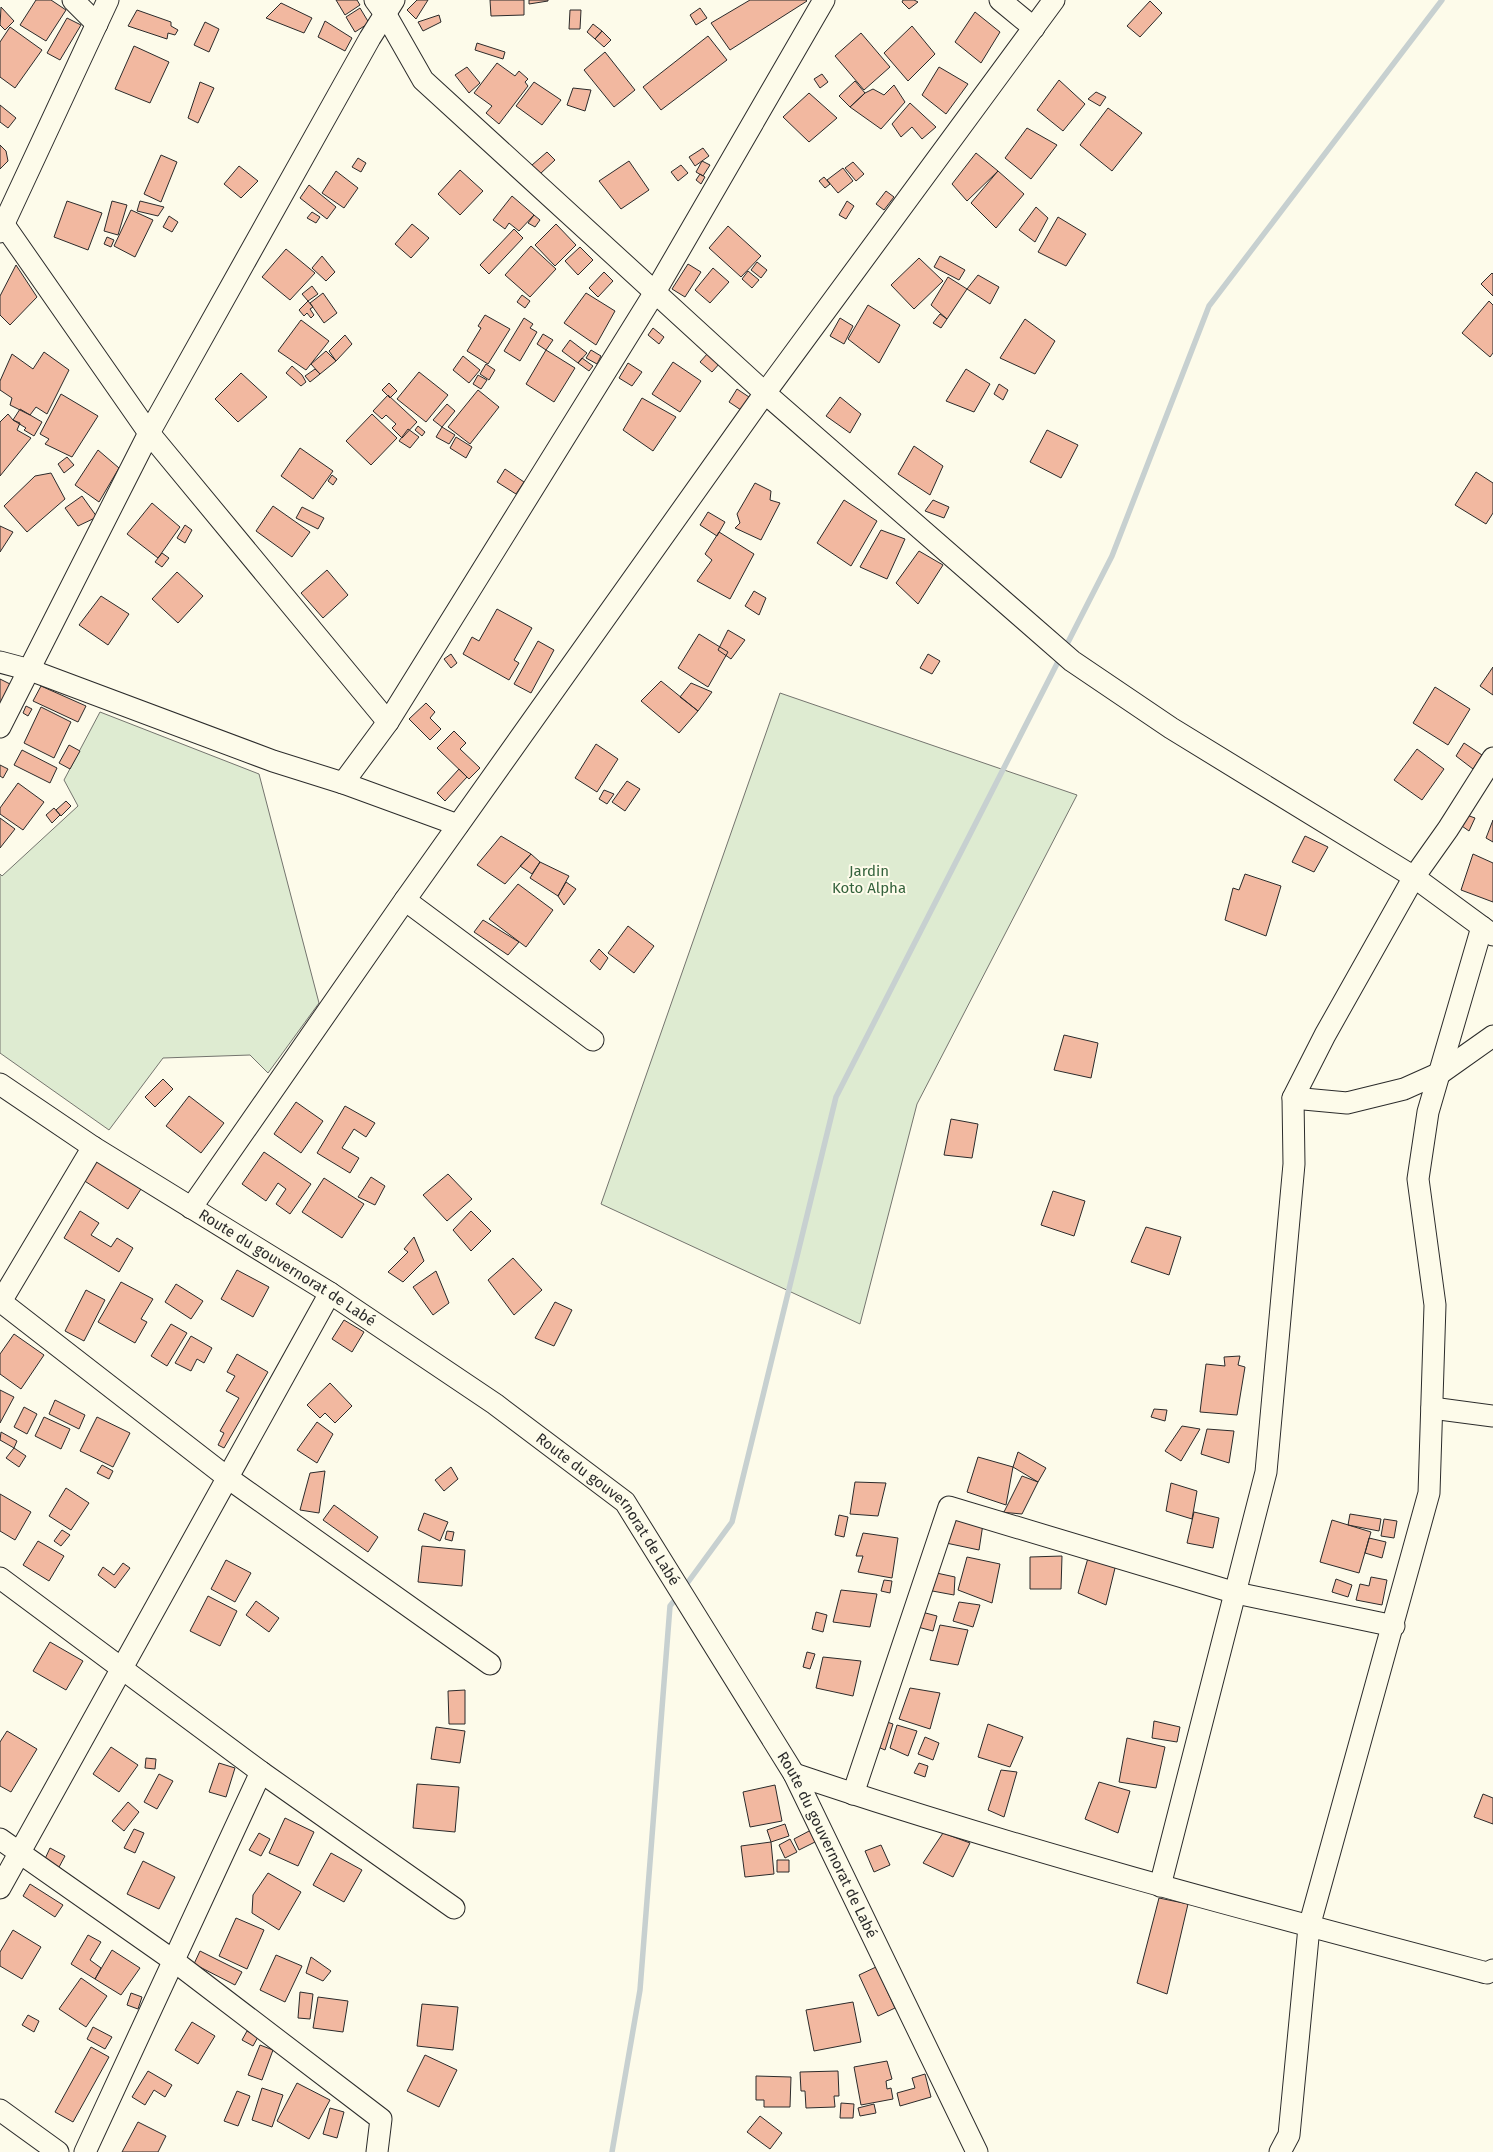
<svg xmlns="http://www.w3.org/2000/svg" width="1493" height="2152" font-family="'Fira Sans',sans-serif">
<rect width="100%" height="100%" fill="#fdfbea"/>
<path fill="#deebd1" stroke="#74746e" d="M780 693 1077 795 917 1104 860 1324 601 1204Z
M100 712 259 774 319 1003 268 1073 250 1055 163 1058 109 1130 0 1053V874L2 876 78 806 64 780Z"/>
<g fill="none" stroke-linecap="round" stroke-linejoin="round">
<path stroke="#c7d0d0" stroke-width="5.5" d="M683 1589 732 1522 836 1097 1112 556 1209 306 1442 0
M612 2152 640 1990 670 1606 678 1596"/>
</g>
<path fill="#f2b8a0" stroke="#2b2b2b" d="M36 0H51L66 10 46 41 20 25Z
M336 0H357L360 5 345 15Z
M417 0H428L416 19 407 10Z
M490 0H524V15L491 16Z
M529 0H548V1L529 4Z
M750 0H806L807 1 730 50 711 23Z
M903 0H914L918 2 909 9 902 2Z
M1150 1 1162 13 1140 37 1127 26Z
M281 3 312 18 304 33 266 18Z
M1 7 14 21 5 30 0 25Z
M360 8 369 23 355 32 346 17Z
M700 8 707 18 696 25 690 15Z
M137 10 171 22V26L178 30 175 35 168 33 167 39 128 26Z
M570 10H581L580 29H569Z
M975 12 1000 32 981 63 955 42Z
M439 15 441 22 423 31 418 22Z
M67 18 81 25 60 60 47 53Z
M325 21 352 38 345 51 318 37Z
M205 22 219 29 209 52 194 45Z
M593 24 602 31 595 39 587 32Z
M912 26 935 54 908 81 884 53Z
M10 27 42 50 15 88 0 77V42Z
M602 31 611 40 604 47 595 39Z
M861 33 890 67 864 90 835 56Z
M708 36 727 60 661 110 643 87Z
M477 43 505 52 503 59 475 50Z
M134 46 169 62 150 103 115 89Z
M605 52 635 90 614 107 584 70Z
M497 63 515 76 519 71 528 79 525 82 528 86 499 124 486 113 492 106 474 93Z
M467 67 480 83 469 93 455 75Z
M939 67 968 84 946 114 922 95Z
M822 74 828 82 820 88 814 79Z
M1059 80 1085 104 1063 131 1037 110Z
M855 81 865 93 850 107 839 96Z
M200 82 214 88 198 123 188 118Z
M534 82 561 100 542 125 516 106Z
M894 85 905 102 881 129 850 107 865 93 873 89 884 95Z
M573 88 591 90 585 111 567 105Z
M1096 92 1106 97 1100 106 1088 99Z
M809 93 837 118 809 142 783 117Z
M910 103 936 127 922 139 912 127 901 137 892 124Z
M0 105 16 118 8 128 0 122Z
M1108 108 1142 133 1112 171 1080 145Z
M1027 128 1057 145 1031 179 1005 158Z
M0 145 6 151 8 161 0 169Z
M703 148 709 156 695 166 689 157Z
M547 152 555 160 540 174 532 165Z
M976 153 998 171 967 201 952 184Z
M161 155 177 162 161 202 144 194Z
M358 158 366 163 361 172 352 167Z
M629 161 649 190 621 209 599 181Z
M702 161 710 165 703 176 696 172Z
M853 162 864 174 856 181 845 168Z
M681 165 688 173 678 181 671 172Z
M239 166 258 181 241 198 224 184Z
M843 168 853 181 838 193 827 180Z
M460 170 483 191 460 215 438 194Z
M336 171 358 188 344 208 322 193Z
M998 171 1024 194 996 228 971 203Z
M700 174 705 177 701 184 696 180Z
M824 177 830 184 825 188 819 181Z
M309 185 336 207 327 219 300 198Z
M886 191 894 197 884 210 876 204Z
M512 196 534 215 519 231 509 223 505 229 493 220Z
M67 201 102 213 88 250 54 237Z
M112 201 127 205 118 235 104 231Z
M140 201 164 207 158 216 137 211Z
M847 201 854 206 846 219 839 215Z
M1036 207 1048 218 1035 242 1019 230Z
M131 210 153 220 135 257 114 246Z
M312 212 320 217 316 223 307 218Z
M534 215 540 220 535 227 528 223Z
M169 216 178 222 172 232 163 227Z
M1058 217 1086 234 1066 266 1038 252Z
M412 224 429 238 411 258 395 244Z
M556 224 576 245 555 266 535 245Z
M728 226 761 256 741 277 709 248Z
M514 229 523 238 489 274 480 265Z
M107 237 114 240 111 247 104 244Z
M531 246 556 269 530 297 505 275Z
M580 247 593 260 578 275 565 261Z
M286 249 315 273 290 300 262 277Z
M322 256 335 272 326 281 312 268Z
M940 256 965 270 959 280 934 267Z
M919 258 943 281 914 309 891 285Z
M757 262 767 270 761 278 751 270Z
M688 264 701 272 685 297 672 289Z
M16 265 37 297 10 325 0 315V296Z
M713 268 729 282 710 303 695 290Z
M748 271 759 280 752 288 742 279Z
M604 272 613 281 598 297 589 288Z
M1492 273 1493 274V296L1481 284Z
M978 275 999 287 990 304 967 289Z
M948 277 967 289 947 319 931 305Z
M312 286 318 294 308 301 302 294Z
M323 293 337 313 324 323 310 303Z
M586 293 615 311 596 345 564 323Z
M522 295 530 301 525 308 517 302Z
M308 301 313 307 310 309 314 315 311 318 307 313 304 316 299 310Z
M1489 301 1493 305V353L1490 357 1462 333Z
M868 305 900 325 879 363 848 339Z
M940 314 947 319 941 328 933 323Z
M485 315 510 329 488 364 467 351 481 328 478 326Z
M524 318 533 324 530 328 537 332 520 361 504 351Z
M840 318 853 326 844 344 830 336Z
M1025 319 1055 341 1035 374 1000 358Z
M301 320 329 341 306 370 278 351Z
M653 328 664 337 659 344 648 335Z
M543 334 553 340 546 350 537 344Z
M345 335 352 344 336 361 329 351Z
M570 340 587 353 578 363 562 351Z
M546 350 575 368 554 402 526 384Z
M591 350 601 356 597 364 586 358Z
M326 351 336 361 320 374 311 364Z
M44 352 69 370 47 414 36 407 30 415 10 405 12 398 0 390V381L12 354 33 369Z
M708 353 720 363 712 372 700 362Z
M463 356 480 370 469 383 453 370Z
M582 358 593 366 589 371 578 363Z
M673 362 701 381 680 412 652 394Z
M628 363 642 372 632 386 619 378Z
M486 364 495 370 489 380 480 374Z
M292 366 302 375 306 382 301 386 286 373Z
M315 369 320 374 310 382 305 376Z
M966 369 990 384 974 412 946 401Z
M419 372 448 395 426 422 397 399Z
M241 373 267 397 238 422 215 399Z
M478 375 487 380 481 389 473 384Z
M389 383 397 391 390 398 382 390Z
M999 384 1008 390 1003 400 994 394Z
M737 389 749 397 741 410 729 402Z
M478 390 499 407 470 444 448 427Z
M61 394 98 416 72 457 45 444 49 439 40 434Z
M388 395 417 422 402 438 392 428 396 424 386 415 382 419 373 411Z
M840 397 861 414 850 433 826 416Z
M642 398 676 417 653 451 623 430Z
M447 404 455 411 442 427 433 420Z
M20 409 42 422 34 436 24 430 26 428 13 420Z
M8 414 13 420 20 423 17 430 31 438 0 476V422Z
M372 414 397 438 371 465 346 441Z
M418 426 425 432 422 436 415 430Z
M442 427 455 435 449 444 436 437Z
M408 429 419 437 410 448 399 441Z
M1047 430 1078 445 1061 478 1030 462Z
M456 437 472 447 466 458 450 448Z
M914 446 943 466 930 495 898 474Z
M300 448 333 471 313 499 281 476Z
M98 450 119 468 99 502 75 485Z
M67 457 74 465 64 473 58 464Z
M505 469 524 482 516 494 497 482Z
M1476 472 1493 483V513L1486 524 1455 505Z
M51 473 65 499 27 532 4 506 35 476Z
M332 475 337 479 333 485 328 481Z
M755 483 771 491 770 500 780 503 761 540 735 528 740 523 737 514Z
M82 496 97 517 78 526 65 508Z
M844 500 877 521 851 566 817 543Z
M933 500 949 507 944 518 925 511Z
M152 503 180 527 158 558 127 534Z
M273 506 310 532 292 557 256 531Z
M302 507 324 518 318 529 296 518Z
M708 512 725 522 717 536 700 525Z
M185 525 192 530 185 543 177 538Z
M0 526 13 532 0 552Z
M881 530 905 539 887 579 860 567Z
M719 532 754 554 730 599 697 581 712 560 705 554Z
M919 551 943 565 918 604 896 583Z
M162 553 169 558 162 567 155 562Z
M327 570 348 595 323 618 301 593Z
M177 572 203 596 178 623 152 599Z
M754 591 766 598 759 615 745 606Z
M101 596 129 614 108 645 79 625Z
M497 609 532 628 514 660 519 663 509 680 463 654 472 637 479 641Z
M728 630 745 640 731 659 718 650Z
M699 634 728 652 708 687 678 668Z
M538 641 554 650 531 693 514 684Z
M451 654 457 663 451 668 444 659Z
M928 654 940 661 932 674 920 668Z
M1493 667V695L1480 686Z
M0 679 12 685 0 710Z
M661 681 698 711 679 733 641 701Z
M691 683 712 692 698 711 680 697Z
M41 686 86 706 78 722 33 701Z
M1435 687 1470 709 1448 745 1413 723Z
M426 703 435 712 430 718 441 729 430 740 409 719Z
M26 706 32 709 28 716 23 713Z
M41 707 71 722 54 758 24 743Z
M454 731 466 743 460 749 480 768 469 779 437 748Z
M1464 743 1482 755 1473 769 1456 756Z
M596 744 618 759 597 792 575 778Z
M69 745 80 751 70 769 59 763Z
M1417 749 1444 769 1422 800 1394 780Z
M22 750 57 768 50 783 14 765Z
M0 765 8 769 3 778 0 776Z
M459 769 467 777 445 801 437 793Z
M627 781 640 789 625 811 612 802Z
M18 783 44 802 23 830 0 814V808Z
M604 790 614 794 607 804 599 799Z
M66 801 71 806 61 816 56 810Z
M54 808 60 815 52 823 46 815Z
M1464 814 1475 818 1469 831 1459 824Z
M0 818 15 829 0 848Z
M1493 820V842L1486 838Z
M501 836 531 854 505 884 477 865Z
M1305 836 1328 847 1314 872 1292 862Z
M531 854 540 862 532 874 520 866Z
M1473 854 1493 863V902L1461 890Z
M540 862 569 876 558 896 530 878Z
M1245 874 1281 886 1266 936 1225 920 1233 888 1239 890Z
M566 882 576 889 564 905 558 896Z
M518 884 553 910 526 947 489 919Z
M483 920 519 942 508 955 474 932Z
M628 926 654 946 634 973 608 953Z
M599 949 608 958 600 970 590 961Z
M1064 1035 1098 1043 1091 1078 1054 1070Z
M163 1079 173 1089 155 1107 145 1097Z
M189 1096 224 1123 201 1153 166 1126Z
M296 1102 323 1121 301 1153 274 1134Z
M345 1106 375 1123 366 1137 354 1129 342 1148 359 1158 350 1173 317 1153Z
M951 1119 978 1124 972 1158 944 1155Z
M264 1152 311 1184 290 1214 276 1204 286 1189 278 1183 266 1201 242 1184Z
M93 1158 141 1189 128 1209 80 1178Z
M448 1174 472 1199 447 1221 423 1195Z
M371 1177 385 1186 375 1205 358 1197Z
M324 1178 364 1204 342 1238 302 1212Z
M1053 1191 1085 1201 1074 1236 1041 1225Z
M80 1211 99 1223 91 1235 111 1247 117 1238 133 1248 119 1272 64 1238Z
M471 1211 491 1231 471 1251 453 1230Z
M1146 1227 1181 1237 1169 1275 1131 1262Z
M414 1237 424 1261 403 1282 388 1272 408 1252 404 1249Z
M513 1258 542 1290 514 1315 488 1280Z
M237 1270 269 1287 253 1317 221 1299Z
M436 1271 449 1303 433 1315 413 1287Z
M121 1282 153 1299 141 1319 147 1322 135 1343 98 1322Z
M176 1284 203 1301 191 1319 165 1302Z
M86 1290 105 1300 84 1341 65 1331Z
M555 1302 572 1310 554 1346 535 1338Z
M344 1320 364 1332 352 1352 332 1339Z
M171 1324 187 1333 167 1366 151 1356Z
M14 1334 44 1355 21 1389 0 1374V1354Z
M191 1336 212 1348 204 1363 197 1359 191 1371 175 1363Z
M237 1354 268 1372 224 1448 218 1445 224 1433 220 1431 239 1398 226 1391 235 1376 227 1372Z
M1240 1356 1238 1365 1245 1367 1237 1415 1200 1412 1206 1364 1225 1366 1224 1357Z
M330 1383 352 1406 335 1423 325 1413 320 1418 307 1405Z
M0 1390 14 1397 0 1423Z
M55 1400 85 1415 79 1429 49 1414Z
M24 1407 37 1414 27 1434 14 1427Z
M1154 1409 1167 1410 1165 1421 1151 1417Z
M44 1417 70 1429 61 1449 35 1436Z
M97 1417 130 1433 113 1467 80 1451Z
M317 1422 333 1434 317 1463 297 1450Z
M1182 1426 1200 1429 1181 1461 1165 1451Z
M1207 1429 1234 1431 1229 1463 1201 1454Z
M1 1432 17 1441 14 1448 0 1440Z
M14 1448 26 1456 19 1467 6 1458Z
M1018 1452 1046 1468 1038 1482 1013 1467Z
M978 1457 1013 1467 1006 1505 967 1492Z
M102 1465 113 1471 109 1479 97 1473Z
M451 1467 458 1479 444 1491 435 1480Z
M325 1471 319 1513 300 1510 310 1473Z
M1022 1476 1038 1482 1022 1514 1000 1512H1004Z
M855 1482 886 1483 878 1516 850 1514Z
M1171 1483 1197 1491 1192 1519 1166 1511Z
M66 1488 89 1503 71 1530 49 1516Z
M0 1494 31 1512 15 1540 0 1531Z
M334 1505 378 1537 368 1552 323 1520Z
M1194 1512 1219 1518 1213 1548 1187 1543Z
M424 1513 448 1522 440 1541 418 1530Z
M1350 1514 1381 1519 1379 1531 1348 1525Z
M839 1515 848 1517 844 1537 835 1535Z
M953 1519 983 1524 979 1550 946 1543Z
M1384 1519 1397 1521 1394 1538 1381 1536Z
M1332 1520 1371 1532 1359 1573 1320 1562Z
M62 1530 70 1535 61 1546 54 1541Z
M447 1531 454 1532 452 1541 445 1539Z
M863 1533 898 1538 892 1578 858 1572 863 1556H856Z
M1369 1538 1386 1542 1382 1558 1365 1553Z
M38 1541 64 1556 49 1581 23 1565Z
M422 1546 465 1550 462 1586 418 1582Z
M1062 1556 1061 1589H1030V1557Z
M967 1557 1000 1564 992 1603 958 1590Z
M1088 1558 1116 1564 1106 1605 1078 1593Z
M226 1560 251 1573 235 1602 211 1589Z
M123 1563 130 1568 115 1588 98 1575 103 1567 114 1575Z
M932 1572 955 1577 954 1595 927 1590Z
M1371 1577 1387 1580 1382 1605 1356 1600 1360 1584 1369 1586Z
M1336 1579 1352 1585 1348 1597 1332 1592Z
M884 1580 892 1581 890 1593 881 1591Z
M841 1590 877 1594 870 1627 833 1622Z
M208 1596 237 1611 220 1646 190 1631Z
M256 1601 279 1618 269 1632 246 1615Z
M959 1602 980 1605 973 1627 953 1621Z
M918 1611 937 1616 933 1631 910 1625Z
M816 1612 827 1615 823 1632 812 1629Z
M940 1625 968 1630 958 1665 930 1660Z
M50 1642 83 1661 66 1690 33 1671Z
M807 1652 815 1654 810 1669 803 1667Z
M823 1657 861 1661 853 1696 816 1688Z
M910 1688 940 1693 930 1729 899 1719Z
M465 1690V1724H449L448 1691Z
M884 1721 893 1724 885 1750 878 1747Z
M1154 1721 1180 1727 1177 1742 1152 1738Z
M988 1724 1023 1737 1010 1767 978 1757Z
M897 1725 917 1731 908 1756 890 1748Z
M436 1727 465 1731 460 1763 431 1759Z
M7 1731 37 1749 11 1792 0 1786V1742Z
M925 1737 939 1743 933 1760 918 1754Z
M1127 1738 1165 1747 1156 1788 1119 1782Z
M111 1747 138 1765 119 1792 93 1774Z
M146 1758 156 1759 155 1769 145 1768Z
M219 1763 235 1768 226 1797 209 1792Z
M919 1763 928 1766 925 1777 914 1773Z
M1001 1770 1017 1772 1004 1817 988 1810Z
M159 1774 173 1781 157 1809 144 1802Z
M1099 1782 1130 1791 1118 1833 1085 1819Z
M417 1784 459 1787 455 1832 413 1828Z
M775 1785 782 1821 750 1827 743 1792Z
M1483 1794 1493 1798V1824L1474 1817Z
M128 1802 139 1812 124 1831 112 1821Z
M285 1818 314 1832 298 1866 269 1853Z
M785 1824 789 1836 771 1842 767 1830Z
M134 1829 144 1833 135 1853 124 1848Z
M811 1830 817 1841 799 1850 794 1839Z
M259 1833 270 1839 261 1856 249 1850Z
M943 1833 970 1843 953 1877 923 1863Z
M790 1839 797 1852 785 1858 779 1845Z
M771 1842 774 1874 745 1877 741 1846Z
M881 1845 890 1865 874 1872 865 1851Z
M50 1848 65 1856 58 1869 44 1861Z
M331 1853 362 1870 344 1902 313 1885Z
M777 1860H789V1872H777Z
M143 1861 175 1877 159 1909 127 1894Z
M268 1873 301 1892 279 1930 252 1913 253 1895Z
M30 1884 63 1905 55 1917 23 1896Z
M1159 1898 1188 1904 1167 1994 1137 1983Z
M236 1918 264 1930 247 1969 219 1956Z
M13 1930 41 1947 22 1979 0 1966V1952Z
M88 1935 101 1942 90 1960 101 1968 95 1979 71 1964Z
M112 1950 140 1968 121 1995 95 1979Z
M200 1951 242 1972 235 1985 194 1964Z
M276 1955 302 1966 285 2002 260 1990Z
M311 1957 331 1971 323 1981 306 1973Z
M876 1967 895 2008 878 2016 859 1975Z
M81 1978 107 1996 86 2027 59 2009Z
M300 1992 313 1994 310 2019 298 2018Z
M131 1993 142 1997 138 2009 127 2005Z
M318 1997 348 2001 343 2032 313 2028Z
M853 2002 861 2042 814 2051 806 2010Z
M422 2004 458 2007 453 2050 417 2046Z
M28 2015 39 2021 34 2032 22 2025Z
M192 2022 215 2036 198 2064 175 2050Z
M93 2027 112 2037 105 2049 87 2039Z
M247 2031 258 2037 253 2046 242 2040Z
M260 2045 273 2050 262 2080 248 2075Z
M91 2047 109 2057 73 2122 55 2112Z
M425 2055 457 2070 439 2107 407 2091Z
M887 2061 892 2079 886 2081 887 2089 891 2088 893 2099 861 2105 854 2067Z
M148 2071 172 2085 165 2097 154 2090 145 2105 132 2097Z
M838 2071 839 2096H834L835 2107 806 2108 805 2091H801L800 2072Z
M925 2074 931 2097 900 2106 897 2093 915 2088 912 2078Z
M756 2076 791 2077 790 2107H764V2100H756Z
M297 2083 330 2100 309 2139 277 2121Z
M262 2088 283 2095 272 2127 252 2120Z
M237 2091 250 2096 238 2126 224 2121Z
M841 2103 854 2104 853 2118H840Z
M874 2104 876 2113 860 2116 858 2108Z
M330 2108 344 2112 337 2138 323 2134Z
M760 2116 782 2133 770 2149 747 2132Z
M138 2122 166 2136 158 2152H122Z"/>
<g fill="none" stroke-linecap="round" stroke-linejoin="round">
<g stroke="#2b2b2b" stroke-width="23">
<g id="minor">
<path d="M73 0 97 24"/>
<path d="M375 0 386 15 423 80 765 393 1072 661 1171 728 1414 877 1493 935"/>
<path d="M1000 0 1034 28"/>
<path d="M0 219 149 433 388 722"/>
<path d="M0 232 108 0"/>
<path d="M0 662 30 670 273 761 343 783 458 825"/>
<path d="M0 727 149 433 370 38 394 0"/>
<path d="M343 783 388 722 655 292 824 0"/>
<path d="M405 900 593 1040"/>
<path id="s1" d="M0 1084 93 1147 330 1293 495 1404 625 1502 794 1774 977 2152"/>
<path d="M1293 1098 1347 1103 1404 1089 1442 1072 1493 1036"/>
<path d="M191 1208 405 900 765 393 1054 0"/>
<path d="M0 1301 228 1478 490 1664"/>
<path d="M0 1303 93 1147"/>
<path d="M1432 1408 1493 1416"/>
<path d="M0 1578 261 1772 454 1908"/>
<path d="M794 1774C1022 1851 1255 1912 1487 1973L1493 1970"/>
<path d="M853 1794 949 1507 1236 1593 1394 1626"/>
<path d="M0 1839 174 1961 381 2119 377 2152"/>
<path d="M1160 1886 1266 1472 1294 1164 1293 1098 1325 1035 1414 877 1448 829 1493 758"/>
<path d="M0 1888 330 1293"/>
<path d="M0 2110 58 2152"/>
<path d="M85 2152 261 1772"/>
<path d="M1280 2152 1289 2135 1309 1927 1429 1493 1435 1305 1418 1179 1428 1112 1482 927"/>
</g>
</g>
<use href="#minor" stroke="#fdfbea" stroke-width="21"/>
</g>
<g text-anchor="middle" stroke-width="4" stroke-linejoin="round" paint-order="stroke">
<g font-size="15" fill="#34623c" stroke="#fdfbea">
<text x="869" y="876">Jardin<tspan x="869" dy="17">Koto Alpha</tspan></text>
</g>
<g font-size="15" fill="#2b2b2b" stroke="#fdfbea">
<text dy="5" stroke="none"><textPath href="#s1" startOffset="341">Route du gouvernorat de Labé</textPath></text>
<text dy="5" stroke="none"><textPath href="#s1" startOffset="746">Route du gouvernorat de Labé</textPath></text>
<text dy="5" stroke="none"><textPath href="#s1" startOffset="1151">Route du gouvernorat de Labé</textPath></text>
</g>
</g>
</svg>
